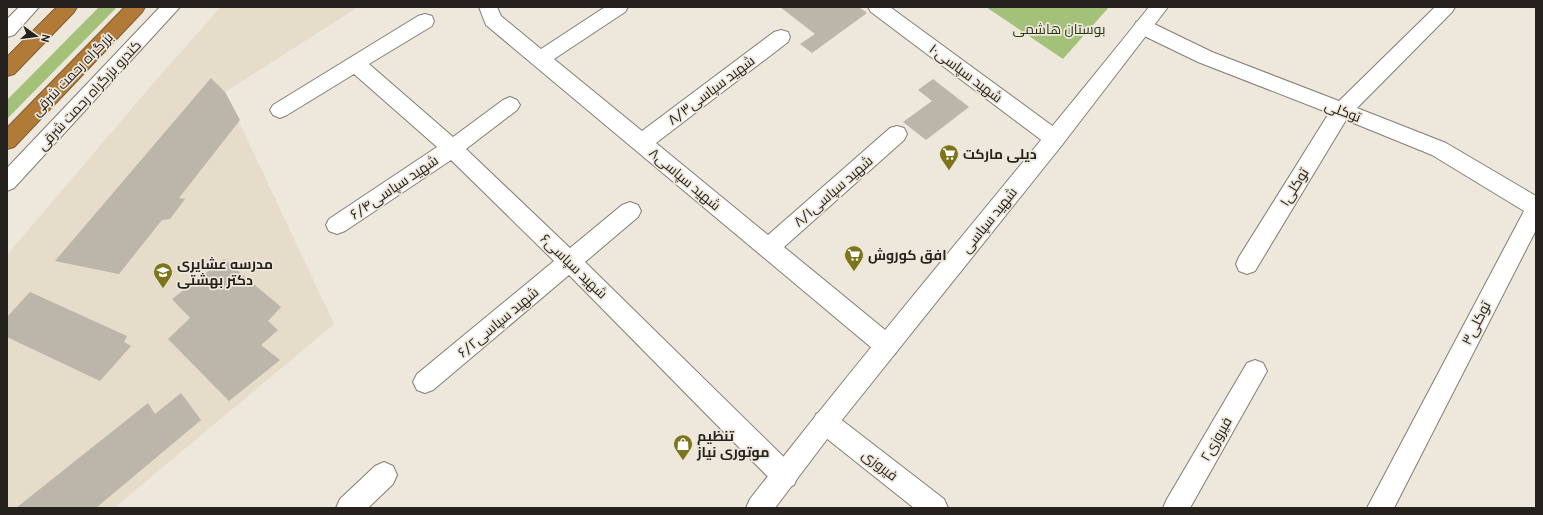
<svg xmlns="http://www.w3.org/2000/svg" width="1543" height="515" font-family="Overpass,Cairo,sans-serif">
<rect width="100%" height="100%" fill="#eee7db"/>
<path fill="#e5dcc9" d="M221 7H358L225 92 334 324 114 508H7V255L163 72Z"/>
<path fill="#a4c17a" d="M99 7H117L7 119V100Z
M986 7H1109L1063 59Z"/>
<path fill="#bcb5aa" d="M780 7H859L867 13 812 53 800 44 815 34Z
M211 78 225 92 240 120 179 198 185 199 170 219 162 220 119 274 55 261Z
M933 79 969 107 926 140 903 122 932 101 918 90Z
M224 259 281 307 268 321 278 330 261 345 280 360 229 401 168 339 190 318 172 299Z
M30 292 127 336 124 342 131 346 100 381 7 337V317Z
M181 393 201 420 96 508H16L148 403 155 414Z"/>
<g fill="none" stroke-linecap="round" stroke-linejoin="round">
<g stroke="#837e73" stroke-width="2">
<path id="street" d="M479 7H497L501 16 541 49 605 7H628L625 12 554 59 642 131 774 32 781 30 788 32 790 37 788 42 656 143 768 235 890 128 897 126 904 128 907 134 904 140 784 247 895 338 899 346 895 354 887 357 879 354 486 25Z
M868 7H890L1062 133 1065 139 1062 145 1055 147 1048 145 871 12Z
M1435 7H1455L1452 12 1357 108 1446 143 1536 196V230L1394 508H1367L1524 211 1432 155 1346 120 1255 271 1247 274 1239 271 1236 264 1239 257 1329 113 1198 62 1136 32 1134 27 1136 22 1143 20 1150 22 1212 52 1339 101Z
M425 14 432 16 434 21 432 26 369 64 453 137 503 100 510 97 517 100 520 105 517 110 466 149 570 248 622 205 630 202 638 205 641 211 638 217 585 262 794 467 798 476 794 485 785 489 776 485 569 275 433 390 425 393 417 390 413 382 417 374 554 261 451 160 345 231 337 234 329 231 326 225 329 219 437 147 354 74 287 115 280 118 273 115 270 110 273 105 418 16Z
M1255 360 1263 363 1267 371 1190 508H1163L1167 499 1247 363Z
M825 410 834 414 944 499 948 508H914L816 430 813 422 816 414Z
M384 462 393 466 397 475 393 484 368 508H336L340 499 375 466Z"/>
</g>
<g stroke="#837e73" stroke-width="2">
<path id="secondary" d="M19 7H39L14 35 7 37V19Z
M160 7H180L14 188 7 191V168Z
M1149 7H1168L1062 145 834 430 775 508H746L750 499C880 332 1017 172 1149 7Z"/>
</g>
<g stroke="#805c2e" stroke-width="2">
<path id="highway" d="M57 7H77L74 12 14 74 7 76V57Z
M125 7H145L142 12 14 147 7 149V128Z"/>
</g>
<use href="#street" fill="#fff" fill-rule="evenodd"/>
<use href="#secondary" fill="#fff" fill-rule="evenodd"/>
<use href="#highway" fill="#b17b37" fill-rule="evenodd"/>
</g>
<defs>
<g id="supermarket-pin" transform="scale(1)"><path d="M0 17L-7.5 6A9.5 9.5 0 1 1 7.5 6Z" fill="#7c7519" stroke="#eee7db"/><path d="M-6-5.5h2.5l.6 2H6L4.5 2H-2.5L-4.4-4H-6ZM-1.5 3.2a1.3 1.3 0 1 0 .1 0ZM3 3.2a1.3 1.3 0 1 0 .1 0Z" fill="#fff"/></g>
<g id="school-pin" transform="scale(1)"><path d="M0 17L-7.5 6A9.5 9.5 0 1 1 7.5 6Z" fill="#7c7519" stroke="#eee7db"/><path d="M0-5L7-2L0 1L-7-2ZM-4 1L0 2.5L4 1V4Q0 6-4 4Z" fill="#fff"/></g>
<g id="shop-pin" transform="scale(1)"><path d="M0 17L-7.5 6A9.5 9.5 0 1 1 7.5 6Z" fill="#7c7519" stroke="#eee7db"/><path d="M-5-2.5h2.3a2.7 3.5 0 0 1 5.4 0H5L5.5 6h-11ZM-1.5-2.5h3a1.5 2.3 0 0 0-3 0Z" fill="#fff"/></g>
</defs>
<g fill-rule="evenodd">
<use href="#supermarket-pin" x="949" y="154"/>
<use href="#supermarket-pin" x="854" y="255"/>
<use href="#school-pin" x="163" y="272"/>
<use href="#shop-pin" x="683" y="444"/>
</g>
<g text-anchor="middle" stroke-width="3.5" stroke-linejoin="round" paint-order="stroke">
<g font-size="14" fill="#293713" stroke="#eee7db">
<text x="1059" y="34">بوستان هاشمی</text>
</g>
<g font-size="14" fill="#25221e" stroke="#eee7db">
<text transform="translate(966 73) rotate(37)" y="5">شهید سپاسی۱۰</text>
<text transform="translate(72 74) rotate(-46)" y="5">بزرگراه رحمت شرقی</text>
<text transform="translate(711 90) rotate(-37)" y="5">شهید سپاسی۸/۳</text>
<text transform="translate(89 95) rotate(-47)" y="5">کندرو بزرگراه رحمت شرقی</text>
<text transform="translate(1343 111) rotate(21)" y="5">توکلی</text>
<text transform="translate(685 179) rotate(40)" y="5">شهید سپاسی۸</text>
<text transform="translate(394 187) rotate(-34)" y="5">شهید سپاسی۶/۴</text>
<text transform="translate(1294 187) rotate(-58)" y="5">توکلی۱</text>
<text transform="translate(833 191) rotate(-41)" y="5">شهید سپاسی۸/۱</text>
<text transform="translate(989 220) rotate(-51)" y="5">شهید سپاسی</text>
<text transform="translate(574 266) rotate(44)" y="5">شهید سپاسی۶</text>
<text transform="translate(498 322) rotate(-40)" y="5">شهید سپاسی۶/۲</text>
<text transform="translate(1476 323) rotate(-63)" y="5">توکلی۳</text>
<text transform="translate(1216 439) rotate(-60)" y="5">فیروزی۲</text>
<text transform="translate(880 465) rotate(38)" y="5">فیروزی</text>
</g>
<g font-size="14" font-weight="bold" fill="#25221e" stroke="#eee7db" text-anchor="start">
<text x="963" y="159">دیلی مارکت</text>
<text x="868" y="260">افق کوروش</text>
<text x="177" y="269">مدرسه عشایری<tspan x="177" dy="16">دکتر بهشتی</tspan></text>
<text x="697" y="441">تنظیم<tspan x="697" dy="16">موتوری نیاز</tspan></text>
</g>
</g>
<rect width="1543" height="515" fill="none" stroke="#25221e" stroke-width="16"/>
<g transform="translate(36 36) rotate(104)" stroke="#eee7db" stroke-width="3" paint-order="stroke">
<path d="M0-3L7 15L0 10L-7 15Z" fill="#25221e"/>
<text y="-6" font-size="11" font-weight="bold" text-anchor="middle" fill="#25221e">N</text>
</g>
</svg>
